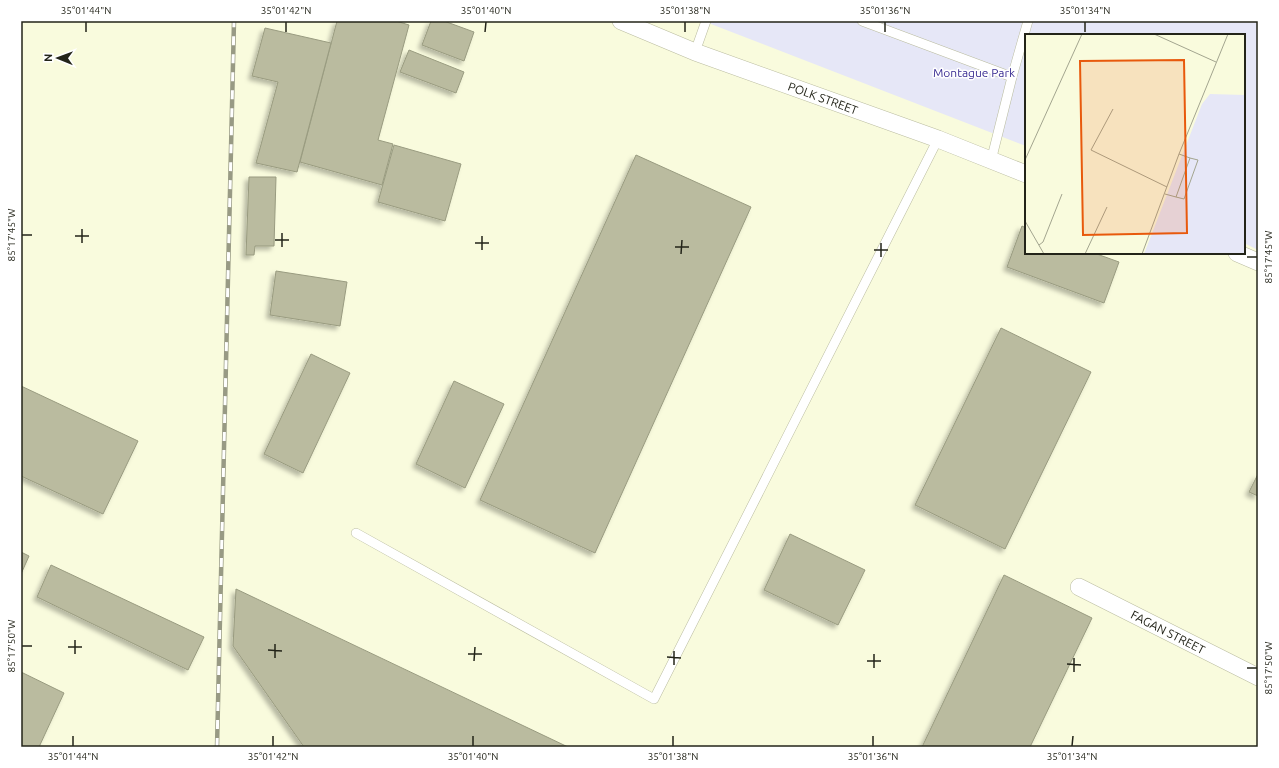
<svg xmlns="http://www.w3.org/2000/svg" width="1279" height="768" font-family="Ubuntu,sans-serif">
<defs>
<filter id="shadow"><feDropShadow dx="-3.5" dy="3.5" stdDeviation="2" flood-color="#0004"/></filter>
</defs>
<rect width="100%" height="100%" fill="#f9fbdd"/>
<!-- green -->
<path fill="#e6e7f7" d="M703 21H1258V250L1244 243V35H1026V146Z"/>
<!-- building -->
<g fill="#babb9f" stroke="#999b80" filter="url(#shadow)">
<path d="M337 21H396L409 25 378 140 393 144 382 185 300 162Z"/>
<path d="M431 21H444L474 32 464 61 422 45Z"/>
<path d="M265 28 331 43 297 172 256 163 278 82 252 76Z"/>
<path d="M409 50 464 72 456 93 400 72Z"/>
<path d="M394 145 461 164 445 221 378 202Z"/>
<path d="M636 155 751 207 595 553 480 500Z"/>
<path d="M249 177H276L274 246H255L254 255H246Z"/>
<path d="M1022 226 1026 228V253H1094L1119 262 1104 303 1007 267Z"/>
<path d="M276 271 347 282 340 326 270 315Z"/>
<path d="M1001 328 1091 372 1005 549 915 505Z"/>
<path d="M311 354 350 373 303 473 264 454Z"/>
<path d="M454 381 504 404 465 488 416 464Z"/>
<path d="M21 386 138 441 103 514 21 476Z"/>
<path d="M1258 474V496L1249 492Z"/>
<path d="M790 534 865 570 838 625 764 590Z"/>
<path d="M21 552 29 556 21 574Z"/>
<path d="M51 565 204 637 188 670 37 597Z"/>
<path d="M1004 575 1092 618 1030 747H922Z"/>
<path d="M236 589 568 747H304L233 646Z"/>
<path d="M21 672 64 693 39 747H21Z"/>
</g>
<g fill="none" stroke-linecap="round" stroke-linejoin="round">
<!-- lane casing -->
<g stroke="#babca0" stroke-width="10">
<g id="lane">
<path d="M862 21 1012 77 991 161"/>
<path d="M695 52 706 21"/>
<path d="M1012 77 1028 21"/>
<path d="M356 533 654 699 938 139"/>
</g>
</g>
<!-- street casing -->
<g stroke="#babca0" stroke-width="18">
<g id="street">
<path d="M621 21 695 52 938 139 1026 174"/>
<path d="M1237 253 1258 262"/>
<path d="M1079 587 1258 677"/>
</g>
</g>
<!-- lane -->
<use href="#lane" stroke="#fff" stroke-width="9"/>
<!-- street -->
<use href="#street" stroke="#fff" stroke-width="17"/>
<!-- rail casing -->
<g stroke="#989a84" stroke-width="4.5">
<path id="rail" d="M217 747 234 21"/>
</g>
<!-- rail -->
<use href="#rail" stroke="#fff" stroke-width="3" stroke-dasharray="9" stroke-linecap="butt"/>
</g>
<!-- ticks -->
<path fill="none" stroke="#232419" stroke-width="1.5" d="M86 32V22M286 32V22M485 32 486 22M685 32V22M885 32V22M1085 32V22M22 235H32M75 236H89M275 240H289M82 243V229M475 243H489M282 247V233M675 247H689M482 250V236M874 250H888M681 254 682 240M881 257V243M1247 257H1257M22 646H32M68 647H82M268 650 282 651M75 654V640M468 654H482M667 657 681 658M275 658V644M474 661 475 647M867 661H881M1067 664 1081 665M674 665V651M874 668V654M1247 668H1257M1074 672V658M73 746V736M273 746V736M473 746V736M673 746V736M873 746V736M1072 746 1073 736"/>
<g text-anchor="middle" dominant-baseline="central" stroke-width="3" stroke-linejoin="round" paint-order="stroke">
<!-- park labels -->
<g font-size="12" fill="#3b2e93" stroke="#fff">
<text x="974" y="72">Montague Park</text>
</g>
<!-- street labels -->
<g font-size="12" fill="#232419" stroke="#fff">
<text transform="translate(823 98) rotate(20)">POLK STREET</text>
<text transform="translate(1168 632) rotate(27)">FAGAN STREET</text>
</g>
</g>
<!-- overview -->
<g transform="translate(1025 34)">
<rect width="220" height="220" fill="#f9fbdd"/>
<path d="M185 60 220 61V220H119L177 70Z" fill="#e6e7f7"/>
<path fill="none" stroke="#a3a58f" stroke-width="1" d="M129 0 191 28M88 75 66 116 142 153M0 126 57 0M140 160 151 163 165 124 154 120M151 163 159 165 173 126 165 124M0 187 19 220M14 211 18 208 37 160M60 220 82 173M117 220 154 120 203 0"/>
<path fill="#e8590c" fill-opacity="0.15" stroke="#e8590c" stroke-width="2" d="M159 26 162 199 58 201 55 27Z"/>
<rect width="220" height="220" fill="none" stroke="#232419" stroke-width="2"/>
</g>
<!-- border -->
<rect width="1279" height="768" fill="none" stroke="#ffffff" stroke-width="44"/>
<!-- north arrow -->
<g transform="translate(58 58) rotate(271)" stroke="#ffffff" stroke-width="3" paint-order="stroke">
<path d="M0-3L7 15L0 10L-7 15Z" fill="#232419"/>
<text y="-6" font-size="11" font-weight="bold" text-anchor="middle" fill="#232419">N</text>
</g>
<rect x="22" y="22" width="1235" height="724" fill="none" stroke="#232419" stroke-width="1.5"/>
<g font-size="10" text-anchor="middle" fill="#232419">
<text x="86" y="14">35°01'44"N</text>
<text x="286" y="14">35°01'42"N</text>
<text x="486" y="14">35°01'40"N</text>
<text x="685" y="14">35°01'38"N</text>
<text x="885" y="14">35°01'36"N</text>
<text x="1085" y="14">35°01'34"N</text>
<text transform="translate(11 235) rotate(-90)" y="4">85°17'45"W</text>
<text transform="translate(1268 257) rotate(-90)" y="4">85°17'45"W</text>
<text transform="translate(11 646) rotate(-90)" y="4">85°17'50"W</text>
<text transform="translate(1268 668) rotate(-90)" y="4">85°17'50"W</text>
<text x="73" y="760">35°01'44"N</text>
<text x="273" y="760">35°01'42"N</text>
<text x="473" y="760">35°01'40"N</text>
<text x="673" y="760">35°01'38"N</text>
<text x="873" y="760">35°01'36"N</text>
<text x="1072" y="760">35°01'34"N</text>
</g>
</svg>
